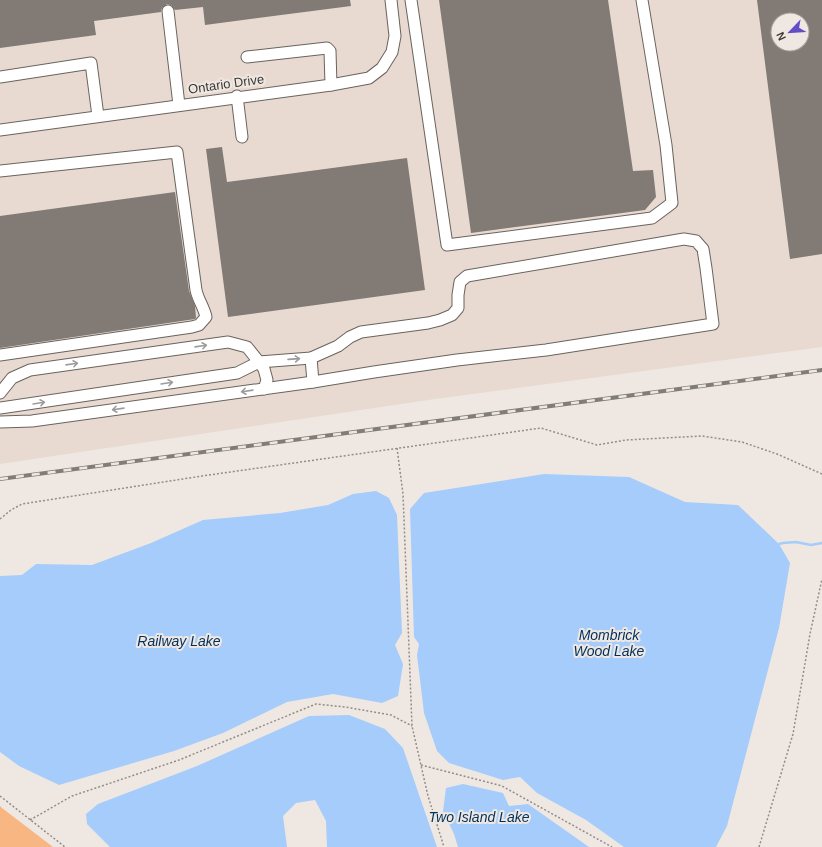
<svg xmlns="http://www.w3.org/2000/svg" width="822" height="847" font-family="Arial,sans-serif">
<rect width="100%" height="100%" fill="#efe8e2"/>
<!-- built -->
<path fill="#e8dad0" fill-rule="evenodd" d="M0 0H822V347L435 399 0 464ZM778 20H802V44H778Z"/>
<!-- green -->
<path fill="#f7b682" d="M0 806 2 808 53 847H0Z"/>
<!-- water -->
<g fill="#a5ccfa">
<path d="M544 474 629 477 685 502 738 505 779 544 790 563 779 628 727 826 716 847H624L586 820 537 793 520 777 503 780 449 763 437 751 424 713 417 655 419 644 414 637 410 509 424 493Z"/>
<path d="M376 491 389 498 397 515 402 633 395 645 403 664 398 696 382 703 333 694 287 702 223 733 174 751 59 785 19 766 0 752V576L22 575 36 564 92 565 151 543 203 520 280 513 328 505 353 494Z"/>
<path d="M349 715 385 729 403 748 437 847H327L326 821 315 800 296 803 283 816 287 847H110L87 824 86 814 98 804 197 766 309 716Z"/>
<path d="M463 784 503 793 509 806 528 804 589 847H458L454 834 443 811 446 788Z"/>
</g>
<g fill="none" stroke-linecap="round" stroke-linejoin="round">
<!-- stream -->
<path stroke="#a5ccfa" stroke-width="2.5" d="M779 544 783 543 796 542 811 545 822 543"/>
</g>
<!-- building -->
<g fill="#817a75" fill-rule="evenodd">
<path d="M0 0H350L351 6 205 25 203 7 175 10 171 5 167 4 162 8 161 12 94 21 96 35 0 48Z"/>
<path d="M439 0H608L633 171 653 170 656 197 645 210 471 233Z"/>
<path d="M757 0H822V254L790 259ZM778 20H802V44H778Z"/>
<path d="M222 147 227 182 407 158 425 290 228 317 206 149Z"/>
<path d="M175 192 189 291 195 306 196 318 195 319 0 348V216Z"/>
</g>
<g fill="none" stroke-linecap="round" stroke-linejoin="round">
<!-- minor casing -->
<g stroke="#69635e" stroke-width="13">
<g id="minor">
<path d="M411 0 447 245 652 218 672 203 666 145 642 0"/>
<path d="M168 11 179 105"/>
<path d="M247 57 327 48 330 51 331 85"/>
<path d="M0 77 91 63 98 116"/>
<path d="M237 96 242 137"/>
<path d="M0 130 331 85 369 78 382 68 392 52 395 36 391 0"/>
<path d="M0 171 177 152 196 290C198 300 204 307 206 317L199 325 192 327 0 355"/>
<path d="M311 358 313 382"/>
<path d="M0 393 12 378 30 370 228 342 247 347 259 362 264 369 267 380 264 389"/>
<path d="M0 408 237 373 259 362 311 358 338 346 350 337 361 332 428 323 440 320 452 315 458 308V295L460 282 467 276 684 239 696 241 703 249 706 268 713 324 546 350 457 360 374 372 313 382 32 421 0 422"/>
</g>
</g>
<!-- path -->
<g stroke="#928d89" stroke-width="1.5" stroke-dasharray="2 2" stroke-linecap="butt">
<path d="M397 448 403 494 412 726 428 796 444 847"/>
<path d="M0 519 11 510 22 504 202 476 541 428 597 445 626 440 702 436 742 442 777 454 822 474"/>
<path d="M421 765 502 786 612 847"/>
<path d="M0 796 65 847"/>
<path d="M30 820 72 796 179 760 316 704 345 707 391 715 412 726"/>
<path d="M759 847 793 734 810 634 822 579"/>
</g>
<!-- minor -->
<use href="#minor" stroke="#fff" stroke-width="11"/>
<!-- rail casing -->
<g stroke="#807c78" stroke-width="4">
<path id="rail" d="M0 479 822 370"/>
</g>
<!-- rail -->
<use href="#rail" stroke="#efe8e2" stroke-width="2.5" stroke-dasharray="8" stroke-linecap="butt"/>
</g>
<!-- one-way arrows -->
<defs><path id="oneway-shaft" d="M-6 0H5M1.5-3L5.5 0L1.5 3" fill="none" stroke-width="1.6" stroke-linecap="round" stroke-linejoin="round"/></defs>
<g stroke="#9e9c9b">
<use href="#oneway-shaft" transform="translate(201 346) rotate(-8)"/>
<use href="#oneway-shaft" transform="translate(294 359) rotate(-4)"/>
<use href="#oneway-shaft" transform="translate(72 364) rotate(-8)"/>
<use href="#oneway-shaft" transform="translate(167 383) rotate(-9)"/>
<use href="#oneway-shaft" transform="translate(247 391) rotate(172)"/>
<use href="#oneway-shaft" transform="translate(39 403) rotate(-9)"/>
<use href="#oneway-shaft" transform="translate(118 409) rotate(172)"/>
</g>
<g text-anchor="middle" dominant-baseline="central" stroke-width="4" stroke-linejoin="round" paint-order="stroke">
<!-- street labels -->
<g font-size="13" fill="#3c3937" stroke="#efe8e2">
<text transform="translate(226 84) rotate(-8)">Ontario Drive</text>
</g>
<!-- water labels -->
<g font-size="14" font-style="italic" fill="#00305e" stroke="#efe8e2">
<text x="609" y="635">Mombrick<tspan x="609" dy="16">Wood Lake</tspan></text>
<text x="179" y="641">Railway Lake</text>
<text x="479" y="817">Two Island Lake</text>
</g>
</g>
<!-- north arrow -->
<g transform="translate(790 32) rotate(245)"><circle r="19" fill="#efe8e2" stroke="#a7a29e"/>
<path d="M0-3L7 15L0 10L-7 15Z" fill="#614ec7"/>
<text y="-6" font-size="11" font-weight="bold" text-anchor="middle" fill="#3c3937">N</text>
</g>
</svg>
